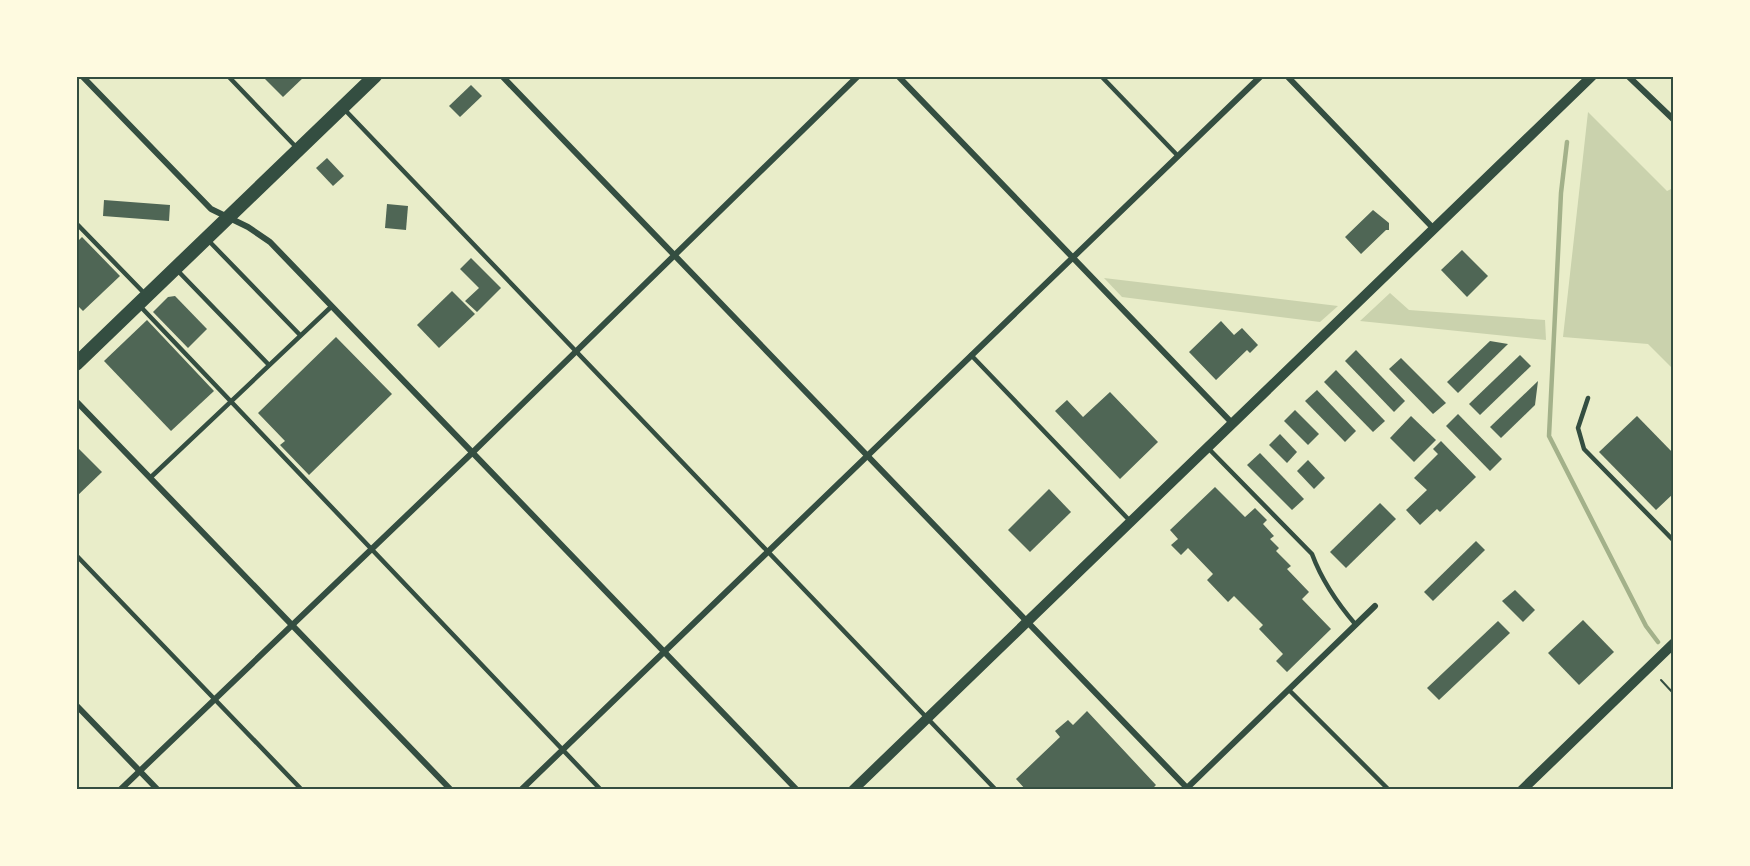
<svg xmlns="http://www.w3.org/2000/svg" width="1750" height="866" font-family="Georgia,serif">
<rect width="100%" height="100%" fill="#e9edc9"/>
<!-- green -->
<g fill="#cad2ad">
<path d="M1588 112 1667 191 1673 188V369L1648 344 1563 337Z"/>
<path d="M1104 278 1338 306 1320 322 1122 297Z"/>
<path d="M1390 293 1409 310 1545 320 1546 340 1360 321Z"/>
</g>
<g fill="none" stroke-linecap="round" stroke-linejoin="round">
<!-- stream -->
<path stroke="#a3b18a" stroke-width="4.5" d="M1567 142 1561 193 1549 436 1646 626 1658 642"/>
</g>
<!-- building -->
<g fill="#4f6655">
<path d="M267 76H305L283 97 265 79Z"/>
<path d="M471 85 482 96 460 117 449 106Z"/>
<path d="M327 158 344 176 333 186 316 168Z"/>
<path d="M104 200 170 205 169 221 103 216Z"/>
<path d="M387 204 408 206 406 230 385 228Z"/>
<path d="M1373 210 1389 223V230H1386L1361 254 1345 237Z"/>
<path d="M82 237 120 276 83 311 76 304V243Z"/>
<path d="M1462 250 1488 276 1467 297 1441 270Z"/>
<path d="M471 258 501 288 477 312 465 301 479 288 460 269Z"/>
<path d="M452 291 475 314 439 348 417 325Z"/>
<path d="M175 296 207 329 188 348 153 312 168 297Z"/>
<path d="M147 320 214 391 171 431 104 361Z"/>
<path d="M1221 321 1234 335 1242 328 1258 345 1250 353 1247 350 1216 380 1189 352Z"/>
<path d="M336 337 392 394 309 475 280 445 285 441 258 413Z"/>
<path d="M1490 341 1508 344 1458 393 1447 382Z"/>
<path d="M1356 350 1405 401 1394 412 1345 361Z"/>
<path d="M1520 355 1531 366 1480 415 1469 404Z"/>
<path d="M1401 358 1446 403 1433 414 1389 369Z"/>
<path d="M1336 370 1385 421 1373 432 1324 382Z"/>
<path d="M1538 381 1535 405 1501 438 1490 427Z"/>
<path d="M1317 390 1356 431 1345 442 1305 401Z"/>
<path d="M1110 392 1158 442 1120 479 1055 411 1067 400 1083 417Z"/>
<path d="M1295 410 1319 434 1308 445 1284 421Z"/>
<path d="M1458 414 1502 459 1490 471 1446 426Z"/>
<path d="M1411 416 1436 440 1414 462 1390 438Z"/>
<path d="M1637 416 1674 454V493L1656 510 1599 452Z"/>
<path d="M1280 434 1297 452 1287 463 1269 445Z"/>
<path d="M1441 441 1476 477 1440 512 1437 509 1420 525 1406 510 1427 490 1414 478 1438 454 1433 449Z"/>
<path d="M76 446 102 472 76 497Z"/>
<path d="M1260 453 1304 499 1292 510 1247 465Z"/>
<path d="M1308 460 1325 478 1314 489 1297 471Z"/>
<path d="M1215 487 1245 517 1255 508 1267 520 1263 524 1274 536 1270 539 1279 548 1276 551 1291 566 1287 569 1309 592 1302 599 1331 629 1287 672 1276 661 1283 654 1259 629 1263 625 1234 596 1228 602 1207 580 1213 574 1188 548 1181 555 1171 545 1178 539 1170 530Z"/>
<path d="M1049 489 1071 512 1030 552 1008 530Z"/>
<path d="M1380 503 1396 519 1346 568 1330 552Z"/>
<path d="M1476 541 1485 550 1433 601 1424 592Z"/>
<path d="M1515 590 1535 610 1523 622 1502 601Z"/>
<path d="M1583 620 1614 652 1579 685 1548 653Z"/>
<path d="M1498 621 1510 633 1439 700 1427 688Z"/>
<path d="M1087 711 1156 785 1151 790H1026L1016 779 1060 737 1055 731 1068 720 1073 725Z"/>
</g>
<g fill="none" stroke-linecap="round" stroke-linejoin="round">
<!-- path -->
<path stroke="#344e41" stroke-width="2" d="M1661 680 1674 694"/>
<!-- service -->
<g stroke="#344e41" stroke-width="4.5">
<path d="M228 76 297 148"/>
<path d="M1101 76 1178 156"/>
<path d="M345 110 996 790"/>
<path d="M76 223 145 294"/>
<path d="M207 239 300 335"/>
<path d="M178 271 269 365"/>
<path d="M139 305 601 790"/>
<path d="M971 355 1131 522"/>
<path d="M1588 398 1578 428 1584 449 1674 541"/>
<path d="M1208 448 1312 554C1322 581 1337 603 1356 625"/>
<path d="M150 478 332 306"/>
<path d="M76 555 302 790"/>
<path d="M1289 690 1389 790"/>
</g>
<!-- minor -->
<g stroke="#344e41" stroke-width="6">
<path d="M82 76 211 209 248 227 270 242 797 790"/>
<path d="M502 76 1189 790"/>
<path d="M898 76 1233 424"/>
<path d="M1287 76 1434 229"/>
<path d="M1628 76 1674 120"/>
<path d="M76 401 451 790"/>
<path d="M76 705 158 790"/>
<path d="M1186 789 1375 606"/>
<path d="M120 790 473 452 858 76"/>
<path d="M521 790 1261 76"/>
</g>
<!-- tertiary -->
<g stroke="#344e41" stroke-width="10">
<path d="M853 790 1592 76"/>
<path d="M1522 790 1674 643"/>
</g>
<!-- primary -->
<path stroke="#344e41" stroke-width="14" d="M76 364 375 76"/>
</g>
<!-- border -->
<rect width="1750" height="866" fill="none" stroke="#fefae0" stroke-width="156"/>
<rect x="78" y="78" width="1594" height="710" fill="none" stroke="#344e41" stroke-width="2"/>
</svg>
